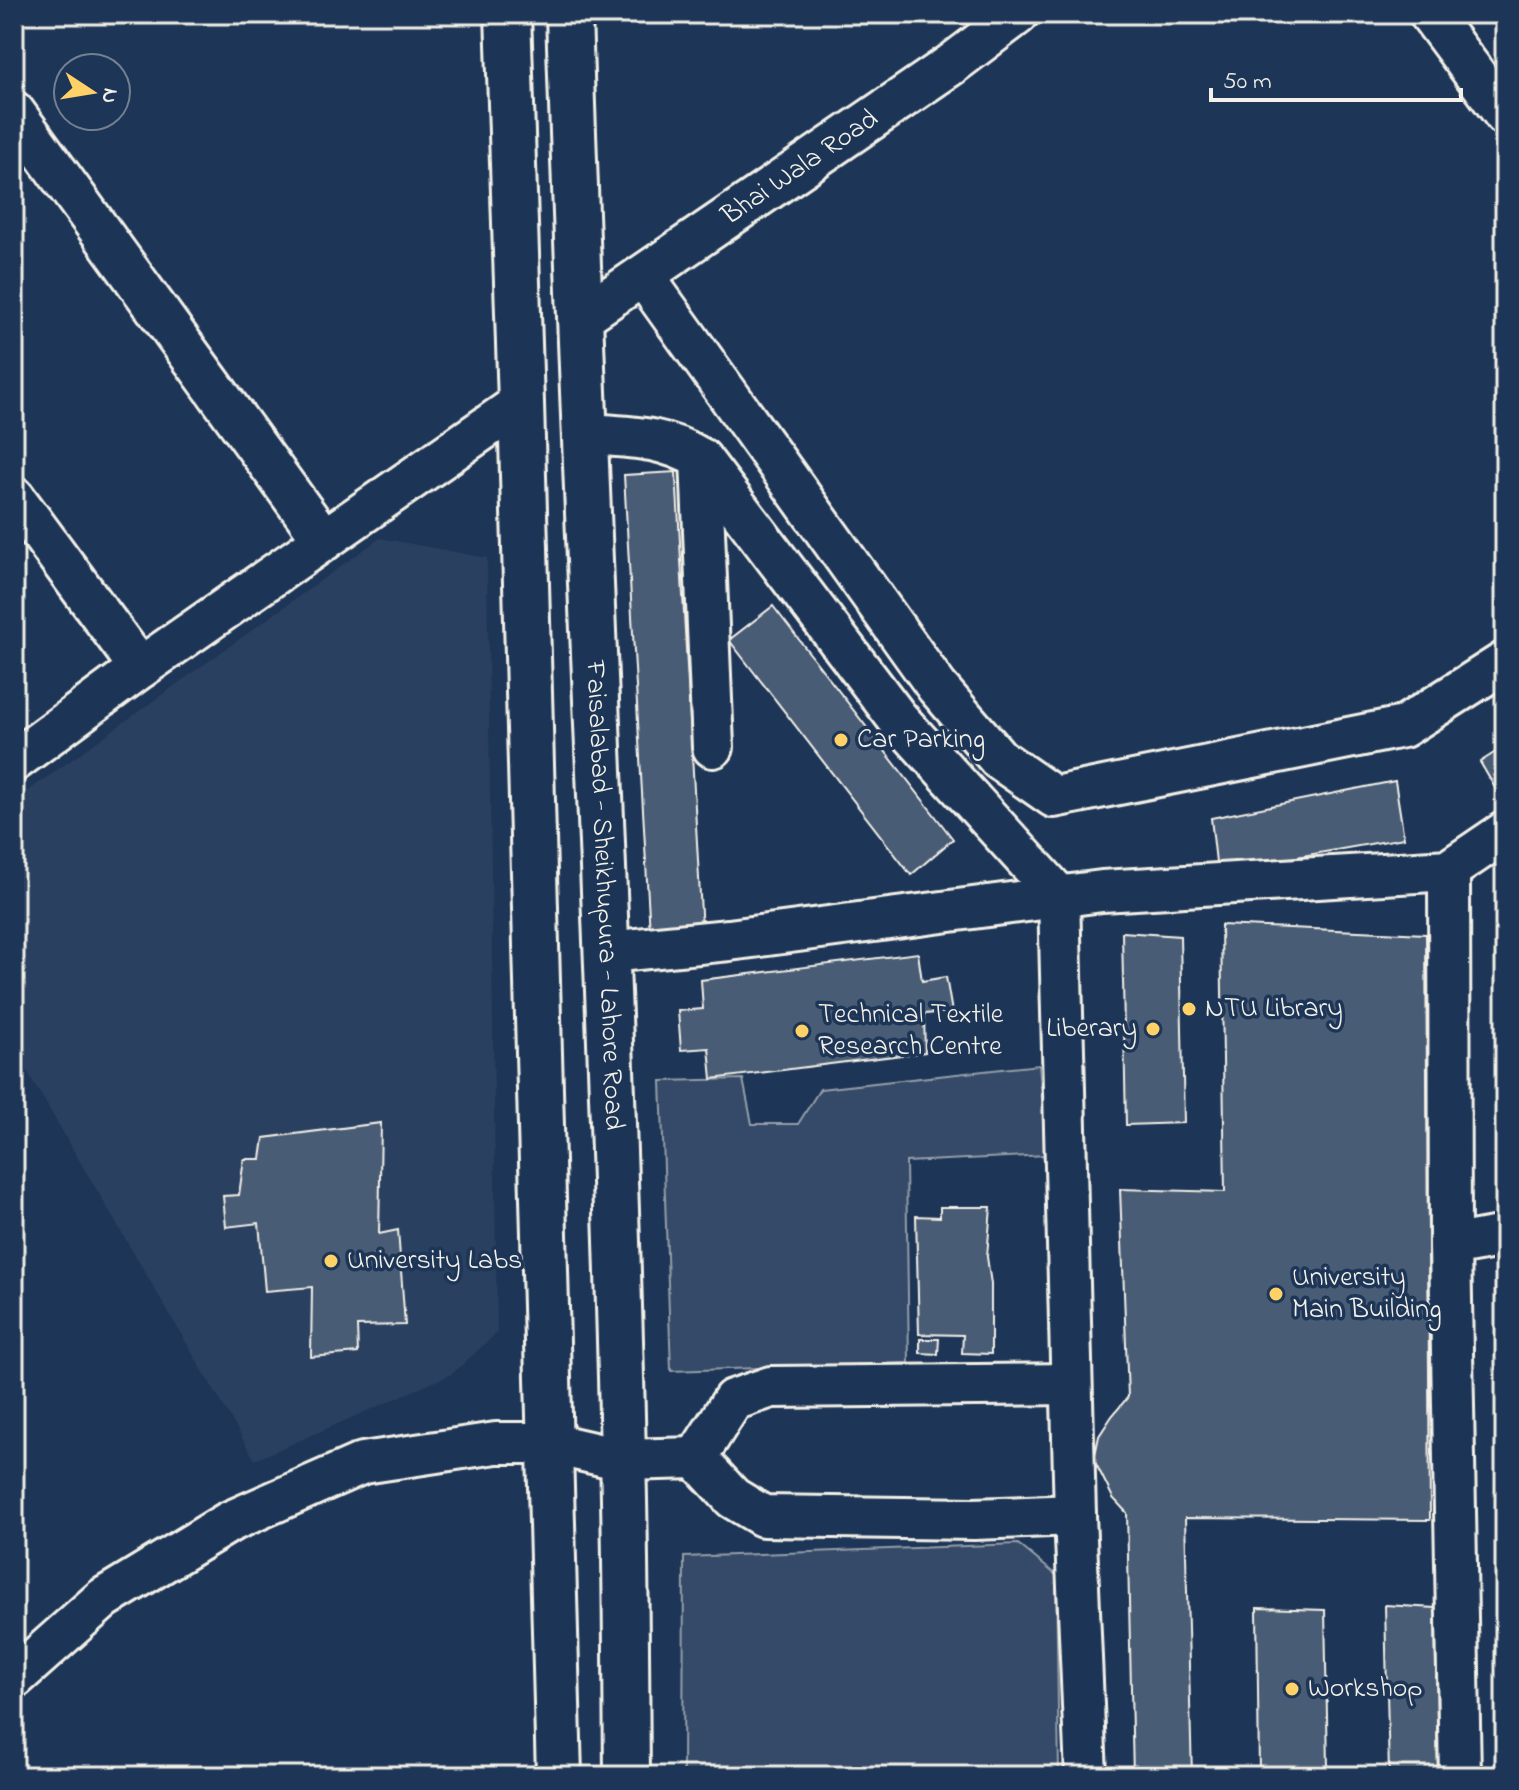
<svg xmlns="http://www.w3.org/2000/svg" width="1519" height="1790" font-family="'Indie Flower',sans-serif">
<rect width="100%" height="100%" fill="#1d3557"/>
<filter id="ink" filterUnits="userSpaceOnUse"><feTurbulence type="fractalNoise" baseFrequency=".0125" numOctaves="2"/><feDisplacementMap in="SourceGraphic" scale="16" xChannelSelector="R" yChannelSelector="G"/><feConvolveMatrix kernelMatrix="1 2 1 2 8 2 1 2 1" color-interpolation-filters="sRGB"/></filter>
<g filter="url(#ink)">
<!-- built -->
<path fill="#2a4060" d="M380 538 487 558 497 1333 452 1374 255 1460 14 1049V801Z"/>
<!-- green -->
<g fill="#354a67" stroke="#949ea8" stroke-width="2">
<path d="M1039 1065 1047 1155 906 1162 909 1363 671 1371 661 1081 743 1079 752 1124H798L820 1089Z"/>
<path d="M1018 1544 1056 1575 1059 1776H683L684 1557Z"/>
</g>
<!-- building -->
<g fill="#485b74" stroke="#f4f1e8" stroke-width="2">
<path d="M676 472 702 931 650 934 624 475Z"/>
<path d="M773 606 953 839 911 875 729 640Z"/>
<path d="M1505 746V805L1480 762Z"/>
<path d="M1395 781 1404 838 1217 871 1211 818Z"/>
<path d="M1221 925 1426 934 1430 1520 1185 1518 1192 1776H1133L1127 1513 1113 1498 1094 1460 1099 1436 1112 1416 1128 1397 1120 1189 1225 1192Z"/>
<path d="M1122 932 1180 936 1184 1123 1126 1125Z"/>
<path d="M918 953 922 981 946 977 952 1012 924 1014 925 1052 712 1079 709 1048 681 1050 678 1011 703 1009 701 980Z"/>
<path d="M381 1123 379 1234 398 1230 405 1325 357 1326 358 1353 311 1357 312 1287 265 1291 259 1223 226 1227 223 1196 239 1195 244 1159H261L264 1138Z"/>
<path d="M940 1207H991L987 1257 991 1284V1354L962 1353 963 1335 919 1334 916 1216 940 1217Z"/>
<path d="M920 1339H939L938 1354 920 1353Z"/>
<path d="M1385 1605 1435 1608 1438 1776H1389Z"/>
<path d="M1257 1608 1325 1610 1328 1768 1259 1772Z"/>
</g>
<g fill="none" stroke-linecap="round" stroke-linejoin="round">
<!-- minor casing -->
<g stroke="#f4f1e8" stroke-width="46">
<g id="minor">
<path d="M1430 14 1505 115"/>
<path d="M14 112 324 540"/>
<path d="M644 277 937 687 999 759 1054 797 1403 727 1505 662"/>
<path id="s1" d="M579 319 952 64 1018 14"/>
<path d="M586 434C630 437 662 436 701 459L898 719 1059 896 1075 1515 1086 1776"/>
<path d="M701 459 713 747"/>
<path d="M14 497 140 668"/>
<path d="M14 761 140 668 521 403"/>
<path d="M1449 870 1450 1246 1460 1776"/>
<path d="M607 952 729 940 1102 891 1449 870 1505 832"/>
<path d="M1450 1246 1505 1236"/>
<path d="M696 1458 733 1400 771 1387 1071 1384"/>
<path d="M14 1678 104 1598 229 1522 363 1463 496 1443H549L623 1460 696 1458 733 1498 763 1516 974 1519 1075 1515"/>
</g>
</g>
<!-- trunk casing -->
<g stroke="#f4f1e8" stroke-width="50">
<g id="trunk">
<path d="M508 14 521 403 559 1776"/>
<path id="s2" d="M569 14C584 495 612 976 623 1457 626 1563 626 1670 627 1776"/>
</g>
</g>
<!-- minor -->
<use href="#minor" stroke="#1d3557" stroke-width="40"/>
<!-- trunk -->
<use href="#trunk" stroke="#1d3557" stroke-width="44"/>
</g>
</g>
<!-- markers -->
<g fill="#ffd166" stroke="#1d3557" stroke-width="3">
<circle cx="841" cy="740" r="8"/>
<circle cx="1189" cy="1009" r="8"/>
<circle cx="1153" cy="1029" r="8"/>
<circle cx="802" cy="1031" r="8"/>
<circle cx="331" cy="1261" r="8"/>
<circle cx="1276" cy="1294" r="8"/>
<circle cx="1292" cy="1689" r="8"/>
</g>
<g text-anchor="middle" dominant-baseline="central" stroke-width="7" stroke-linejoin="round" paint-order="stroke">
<!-- street labels -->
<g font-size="28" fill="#f4f1e8" stroke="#1d3557">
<text stroke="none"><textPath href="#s1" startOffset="268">Bhai Wala Road</textPath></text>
<text stroke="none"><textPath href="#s2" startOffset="882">Faisalabad - Sheikhupura - Lahore Road</textPath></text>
</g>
<!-- poi labels -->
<g font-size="28" fill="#f4f1e8" stroke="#1d3557" text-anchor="start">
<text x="857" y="740">Car Parking</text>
<text x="1205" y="1009">NTU Library</text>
<text x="818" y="1015">Technical Textile<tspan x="818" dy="32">Research Centre</tspan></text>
<text x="1137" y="1029" text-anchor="end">Liberary</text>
<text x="347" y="1261">University Labs</text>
<text x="1292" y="1278">University<tspan x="1292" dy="32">Main Building</tspan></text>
<text x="1308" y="1689">Workshop</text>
</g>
</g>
<!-- margin -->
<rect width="1519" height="1790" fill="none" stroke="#1d3557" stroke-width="48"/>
<rect x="24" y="24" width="1471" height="1742" fill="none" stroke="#f4f1e8" stroke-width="3" filter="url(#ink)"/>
<!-- north arrow -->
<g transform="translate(92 92) rotate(102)"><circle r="38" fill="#1d3557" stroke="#738091" stroke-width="2"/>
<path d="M0-6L14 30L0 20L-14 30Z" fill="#ffd166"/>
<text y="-12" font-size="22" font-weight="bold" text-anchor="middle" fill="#f4f1e8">N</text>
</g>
<!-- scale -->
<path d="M1211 88v12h250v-12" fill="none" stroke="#f4f1e8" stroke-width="4"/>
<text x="1223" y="88" font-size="24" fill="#f4f1e8" stroke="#1d3557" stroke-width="6" paint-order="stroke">50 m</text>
</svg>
